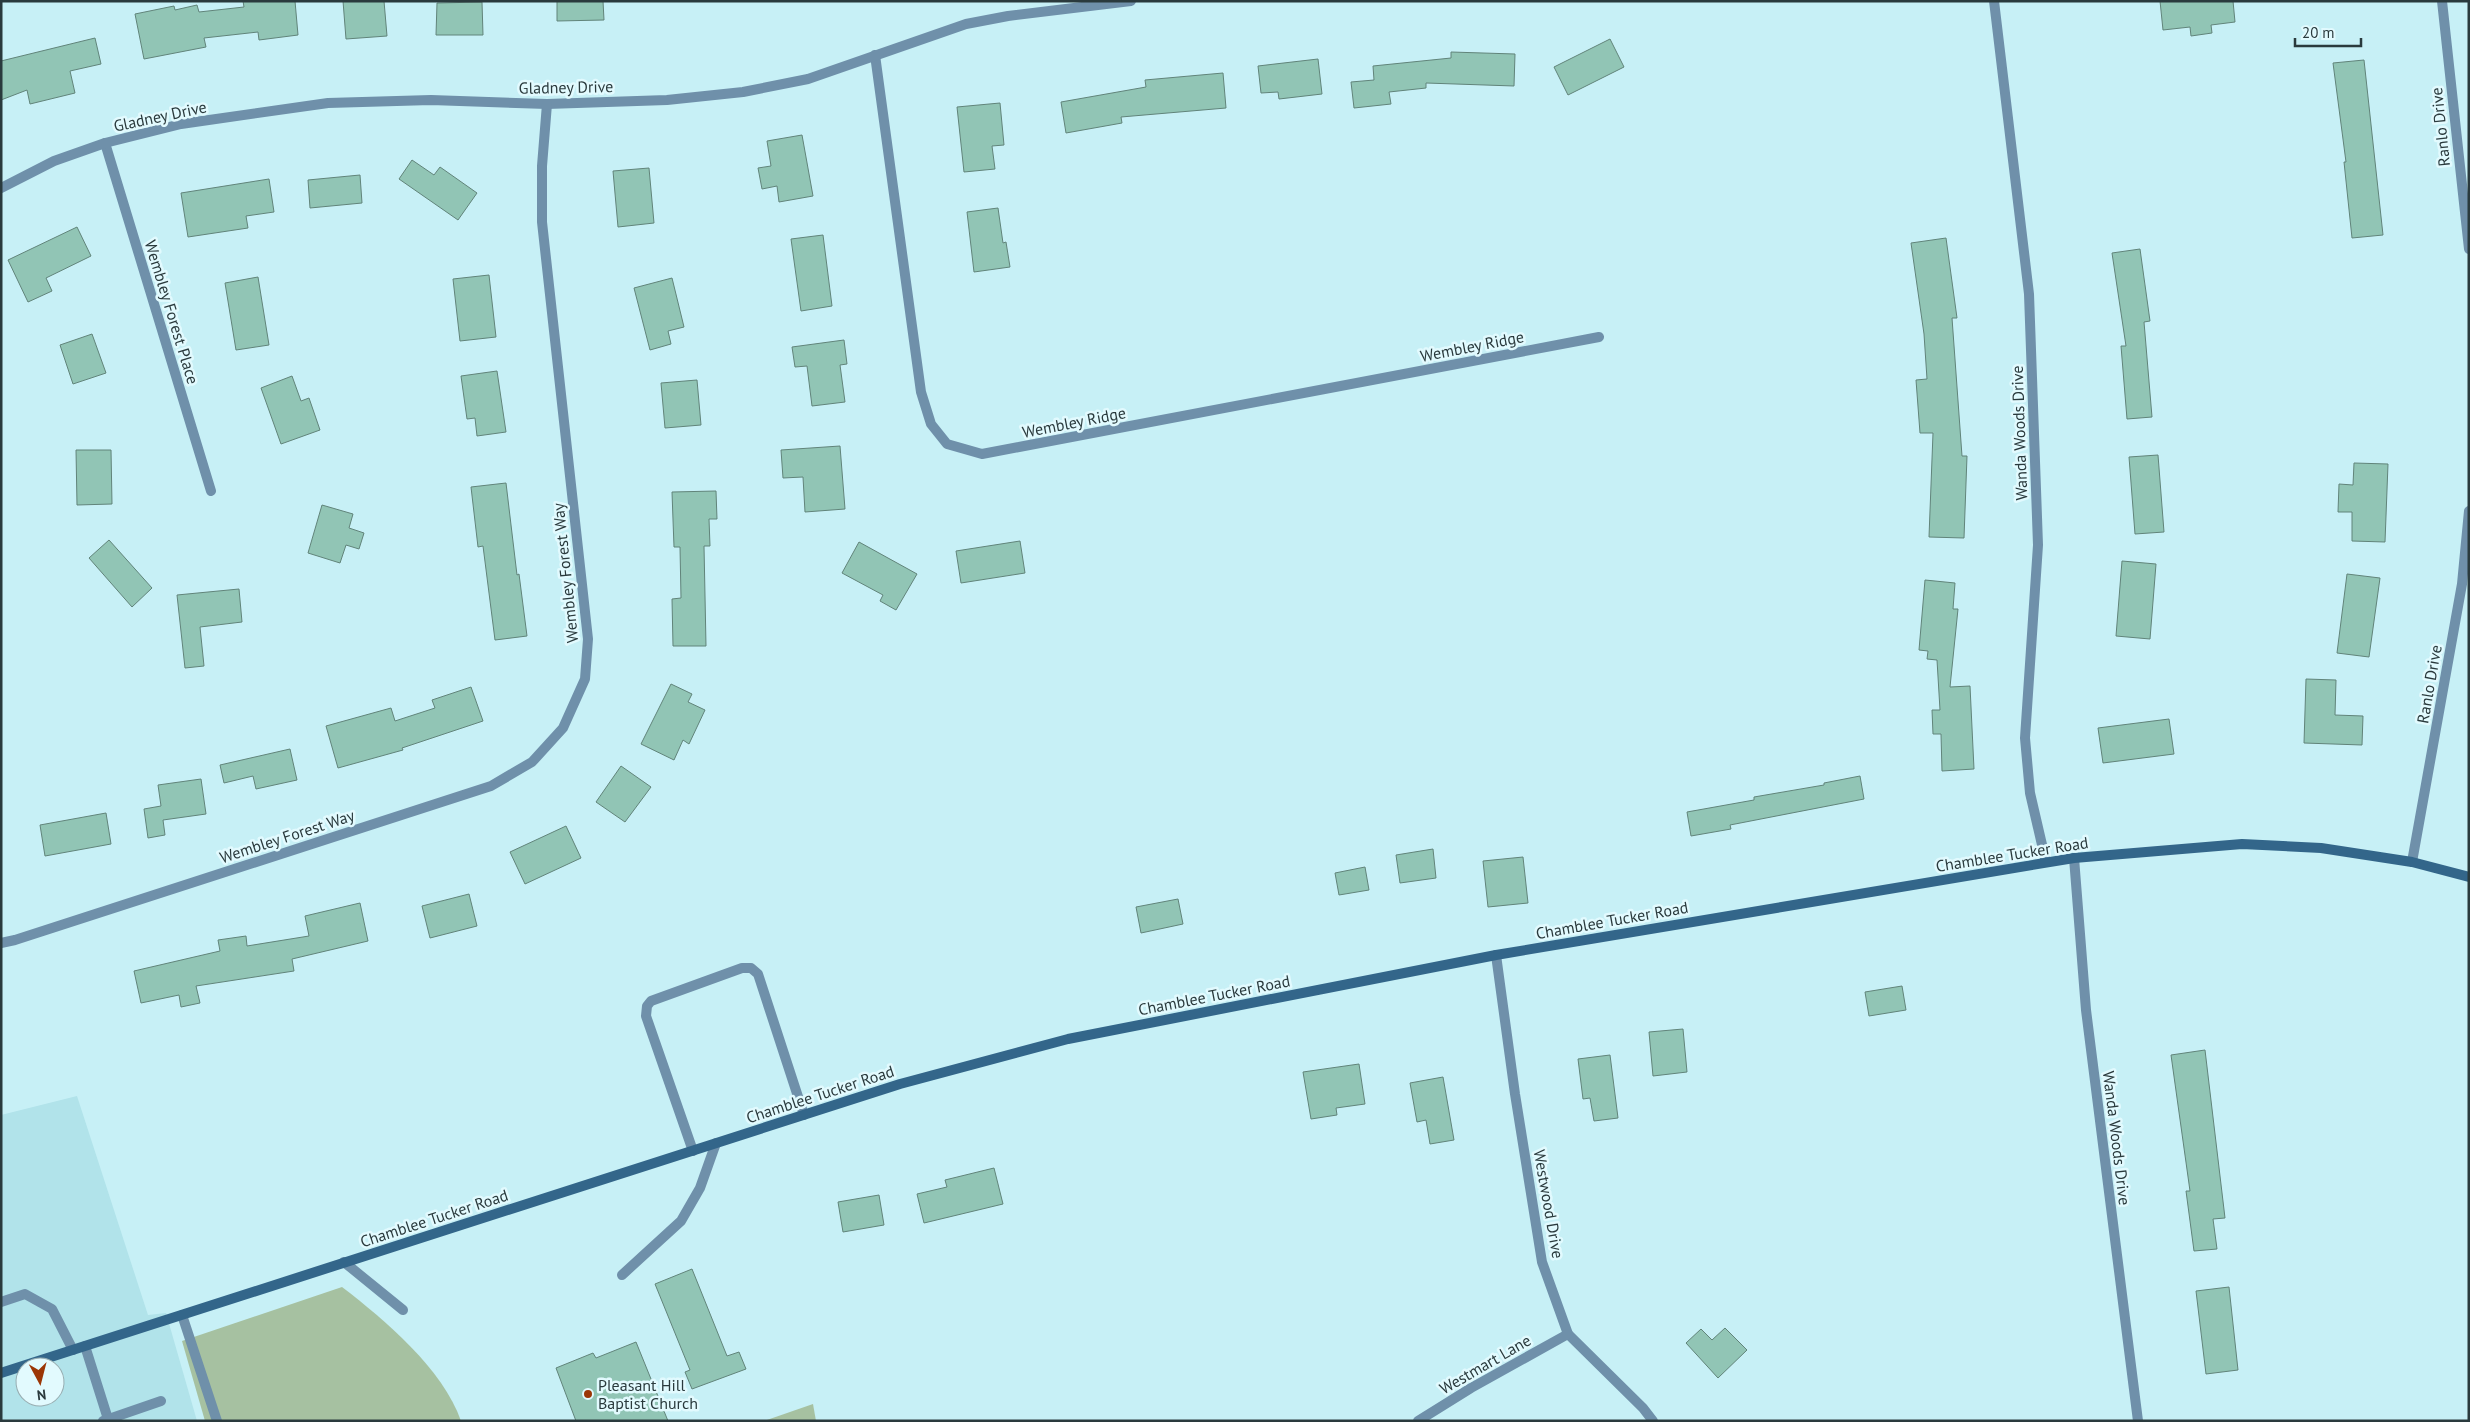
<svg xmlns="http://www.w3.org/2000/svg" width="2470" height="1422" font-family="'PT Sans',sans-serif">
<rect width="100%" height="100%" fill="#c7f0f6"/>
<!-- built -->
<path fill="#b1e3ea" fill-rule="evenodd" d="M77 1096 148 1315 166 1313 197 1421H1V1115ZM25 1367H55V1397H25Z"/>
<!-- green -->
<g fill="#a6c1a1">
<path d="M342 1287C385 1320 443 1369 461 1421H205L182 1341Z"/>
<path d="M813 1404 816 1421H764Z"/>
</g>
<!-- building -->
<g fill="#91c5b5" stroke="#61847a">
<path d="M243 1H295L298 35 259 40 258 32 204 38 206 47 144 59 135 14 174 6 175 10 197 5 199 12 244 7Z"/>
<path d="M343 1H384L387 36 346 39Z"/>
<path d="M557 1H603L604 20 557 21Z"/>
<path d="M2160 1H2233L2235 22 2211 25 2212 33 2191 36 2190 27 2163 30Z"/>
<path d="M482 2 483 35H436L437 3Z"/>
<path d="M95 38 101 64 70 71 75 93 30 104 27 90 1 100V61Z"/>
<path d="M1610 39 1624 67 1568 95 1554 67Z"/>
<path d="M1451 52 1515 54 1514 86 1426 83V88L1389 92 1391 104 1354 108 1351 82 1374 80 1373 66 1451 58Z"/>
<path d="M1318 59 1322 94 1279 99 1278 92 1261 93 1258 66Z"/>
<path d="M2364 60 2383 235 2352 238 2344 162H2346L2333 63Z"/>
<path d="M1223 73 1226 108 1121 117 1122 123 1066 133 1061 102 1146 87 1145 80Z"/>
<path d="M1000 103 1004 145 992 146 995 169 964 172 957 107Z"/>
<path d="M802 135 813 196 779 202 777 186 762 189 758 168 771 166 767 141Z"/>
<path d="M412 160 434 175 440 167 477 193 458 220 399 179Z"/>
<path d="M649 168 654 223 618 227 613 171Z"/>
<path d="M360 175 362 203 310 208 308 180Z"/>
<path d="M269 179 274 212 246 216 248 228 188 237 181 193Z"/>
<path d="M998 208 1003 243 1006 242 1010 267 974 272 967 212Z"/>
<path d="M77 227 91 256 46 278 52 291 28 302 8 260Z"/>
<path d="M823 235 832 306 801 311 791 239Z"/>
<path d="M1946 238 1957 318H1952L1962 456H1967L1964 538 1929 537 1933 433H1920L1916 380 1927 379 1924 334 1911 243Z"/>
<path d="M2140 249 2150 321 2144 322 2152 417 2127 419 2121 346H2126L2112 253Z"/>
<path d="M489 275 496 337 460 341 453 279Z"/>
<path d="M258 277 269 345 236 350 225 283Z"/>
<path d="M672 278 684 327 668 331 671 344 650 350 634 288Z"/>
<path d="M92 334 106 373 73 384 60 345Z"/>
<path d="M844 340 847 364 840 365 845 402 812 406 807 366 795 367 792 347Z"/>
<path d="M497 371 506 432 477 436 475 418 467 419 461 376Z"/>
<path d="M292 376 301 401 309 398 320 430 281 444 261 388Z"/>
<path d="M697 380 701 425 665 428 661 383Z"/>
<path d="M840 446 845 509 805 512 803 477 783 478 781 450Z"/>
<path d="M76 450H111L112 504 77 505Z"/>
<path d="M2158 455 2164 532 2135 534 2129 457Z"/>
<path d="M2354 463 2388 464 2385 542 2352 541V512H2338L2339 484 2353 485Z"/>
<path d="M506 483 517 575 519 574 527 636 495 640 483 546 478 547 471 487Z"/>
<path d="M716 491 717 519H709L710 546H704L706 646H673L672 599 681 598 680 547H674L672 492Z"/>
<path d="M322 505 353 514 349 528 364 533 359 549 346 545 340 563 308 553Z"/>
<path d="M109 540 152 588 132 607 89 558Z"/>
<path d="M1020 541 1025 573 961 583 956 551Z"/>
<path d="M859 542 917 574 896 610 880 601 883 595 842 573Z"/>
<path d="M2122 561 2156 564 2150 639 2116 636Z"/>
<path d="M2347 574 2380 578 2369 657 2337 653Z"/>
<path d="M1925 580 1955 583 1953 609H1958L1950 687 1970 686 1974 769 1942 771 1941 734H1933L1932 710H1940L1937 660 1927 659 1928 651 1919 650Z"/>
<path d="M239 589 242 622 200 627 204 666 185 668 177 595Z"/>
<path d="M2306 679 2336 680 2335 715 2363 716 2362 745 2304 743Z"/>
<path d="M671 684 692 694 688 702 705 710 689 744 683 740 674 760 641 744Z"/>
<path d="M471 687 483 721 402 748 403 750 338 768 326 726 391 708 395 721 435 708 432 700Z"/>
<path d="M2169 719 2174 754 2103 763 2098 728Z"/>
<path d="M290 749 297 780 256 789 253 776 224 783 220 765Z"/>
<path d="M621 766 651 787 625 822 596 802Z"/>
<path d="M1860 776 1864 799 1730 825 1731 829 1691 836 1687 812 1754 800V797L1824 785V783Z"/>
<path d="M201 779 206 814 163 820 165 835 148 838 144 809 161 806 158 785Z"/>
<path d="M106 813 111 844 45 856 40 825Z"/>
<path d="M566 826 581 858 525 884 510 852Z"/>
<path d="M1433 849 1436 878 1400 883 1396 855Z"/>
<path d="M1523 857 1528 903 1488 907 1483 861Z"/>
<path d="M1365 867 1369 890 1339 895 1335 873Z"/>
<path d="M469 894 477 926 430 938 422 906Z"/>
<path d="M1178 899 1183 924 1141 933 1136 907Z"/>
<path d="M360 903 368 941 292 959 294 971 196 986 200 1003 181 1007 179 995 141 1003 134 971 220 951 218 940 246 936 247 946 309 936 305 916Z"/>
<path d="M1902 986 1906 1010 1869 1016 1865 992Z"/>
<path d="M1683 1029 1687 1072 1653 1076 1649 1032Z"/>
<path d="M2205 1050 2225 1218 2213 1219 2217 1249 2194 1251 2186 1191H2190L2171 1055Z"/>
<path d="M1610 1055 1618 1118 1594 1121 1590 1098 1583 1099 1578 1059Z"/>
<path d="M1359 1064 1365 1104 1336 1108 1337 1115 1311 1119 1303 1072Z"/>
<path d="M1443 1077 1454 1140 1430 1144 1426 1120 1417 1122 1410 1083Z"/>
<path d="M994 1168 1003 1204 924 1223 917 1194 947 1187 945 1180Z"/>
<path d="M879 1195 884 1225 843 1232 838 1202Z"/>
<path d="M692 1269 727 1356 739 1352 746 1369 692 1389 685 1372 690 1370 655 1284Z"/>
<path d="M2229 1287 2238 1370 2206 1374 2196 1291Z"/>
<path d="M1725 1328 1747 1350 1718 1378 1686 1343 1701 1329 1712 1340Z"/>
<path d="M636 1342 668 1421H576L556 1368 593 1353 596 1358Z"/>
</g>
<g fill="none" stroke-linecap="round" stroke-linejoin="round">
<!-- service -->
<g stroke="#6f90aa" stroke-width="10">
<path d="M693 1151 646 1016 647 1006 651 1001 742 968H751L758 974 804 1115"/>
<path d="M344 1262 403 1310"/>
<path d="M622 1275 681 1221 700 1188 716 1143"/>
<path d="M1 1302 25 1294 52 1309 73 1350"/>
<path d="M182 1315 217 1421"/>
<path d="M85 1346 108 1419"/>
<path d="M103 1421 161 1401"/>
</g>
<!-- minor -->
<g stroke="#6f90aa" stroke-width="10">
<path d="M1994 1 2029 294 2038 545 2025 738 2030 793 2046 862"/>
<path d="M2442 1 2469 249"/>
<path d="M875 55 921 392 931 424 947 444 982 454 1019 447 1599 337"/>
<path d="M105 143 211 491"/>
<path d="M1 188 54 161 105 143 181 124 328 103 431 100 547 104 667 100 743 92 808 79 966 24 1008 16 1131 1"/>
<path d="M2074 858 2086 1010 2138 1421"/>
<path d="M2412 862 2462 584 2469 511"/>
<path d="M1 943 15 940 491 786 532 762 563 728 585 679 588 639 542 222V166L547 104"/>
<path d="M1496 955 1515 1094 1542 1262 1568 1334 1643 1408 1653 1421"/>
<path d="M1418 1421 1471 1388 1568 1334"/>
</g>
<!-- secondary -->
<path stroke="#33668a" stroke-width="10" d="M1 1373 900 1084 1068 1039 1496 955 2074 858 2242 844 2321 848 2412 862 2469 877"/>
</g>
<!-- markers -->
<circle fill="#9b3606" stroke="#e2fafe" stroke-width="2" cx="588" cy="1394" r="5"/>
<g text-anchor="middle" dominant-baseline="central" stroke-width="5" stroke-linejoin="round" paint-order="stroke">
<!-- street labels -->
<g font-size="16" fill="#2a3a3d" stroke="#e2fafe">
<text transform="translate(566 87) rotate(-1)">Gladney Drive</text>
<text transform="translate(160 116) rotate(-12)">Gladney Drive</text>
<text transform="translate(2440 127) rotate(-96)">Ranlo Drive</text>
<text transform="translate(172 312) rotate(73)">Wembley Forest Place</text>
<text transform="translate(1472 346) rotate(-11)">Wembley Ridge</text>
<text transform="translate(1074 422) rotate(-11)">Wembley Ridge</text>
<text transform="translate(2019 433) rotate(-92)">Wanda Woods Drive</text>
<text transform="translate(565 573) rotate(-96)">Wembley Forest Way</text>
<text transform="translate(2429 684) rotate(-80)">Ranlo Drive</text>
<text transform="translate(287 836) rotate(-18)">Wembley Forest Way</text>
<text transform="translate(2012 854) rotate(-9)">Chamblee Tucker Road</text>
<text transform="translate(1612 920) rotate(-10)">Chamblee Tucker Road</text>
<text transform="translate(1214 995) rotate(-11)">Chamblee Tucker Road</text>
<text transform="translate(820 1094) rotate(-18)">Chamblee Tucker Road</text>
<text transform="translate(2117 1138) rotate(83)">Wanda Woods Drive</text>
<text transform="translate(1549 1204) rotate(80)">Westwood Drive</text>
<text transform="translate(434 1218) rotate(-18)">Chamblee Tucker Road</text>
<text transform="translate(1485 1364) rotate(-30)">Westmart Lane</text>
</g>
<!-- poi labels -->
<g font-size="16" fill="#2a3a3d" stroke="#e2fafe" text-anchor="start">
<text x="598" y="1385">Pleasant Hill<tspan x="598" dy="18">Baptist Church</tspan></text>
</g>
</g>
<!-- border -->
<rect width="2470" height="1422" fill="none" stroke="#2a3a3d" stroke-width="5"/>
<!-- north arrow -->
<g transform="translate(40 1382) rotate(173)"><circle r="24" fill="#e2fafe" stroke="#98adb1"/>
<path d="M0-4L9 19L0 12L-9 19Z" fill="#9b3606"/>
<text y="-8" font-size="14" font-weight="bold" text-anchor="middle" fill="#2a3a3d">N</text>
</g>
<!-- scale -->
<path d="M2295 38v8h66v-8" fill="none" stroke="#2a3a3d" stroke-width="2.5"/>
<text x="2302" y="38" font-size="15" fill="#2a3a3d" stroke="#e2fafe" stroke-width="4" paint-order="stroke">20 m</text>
</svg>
